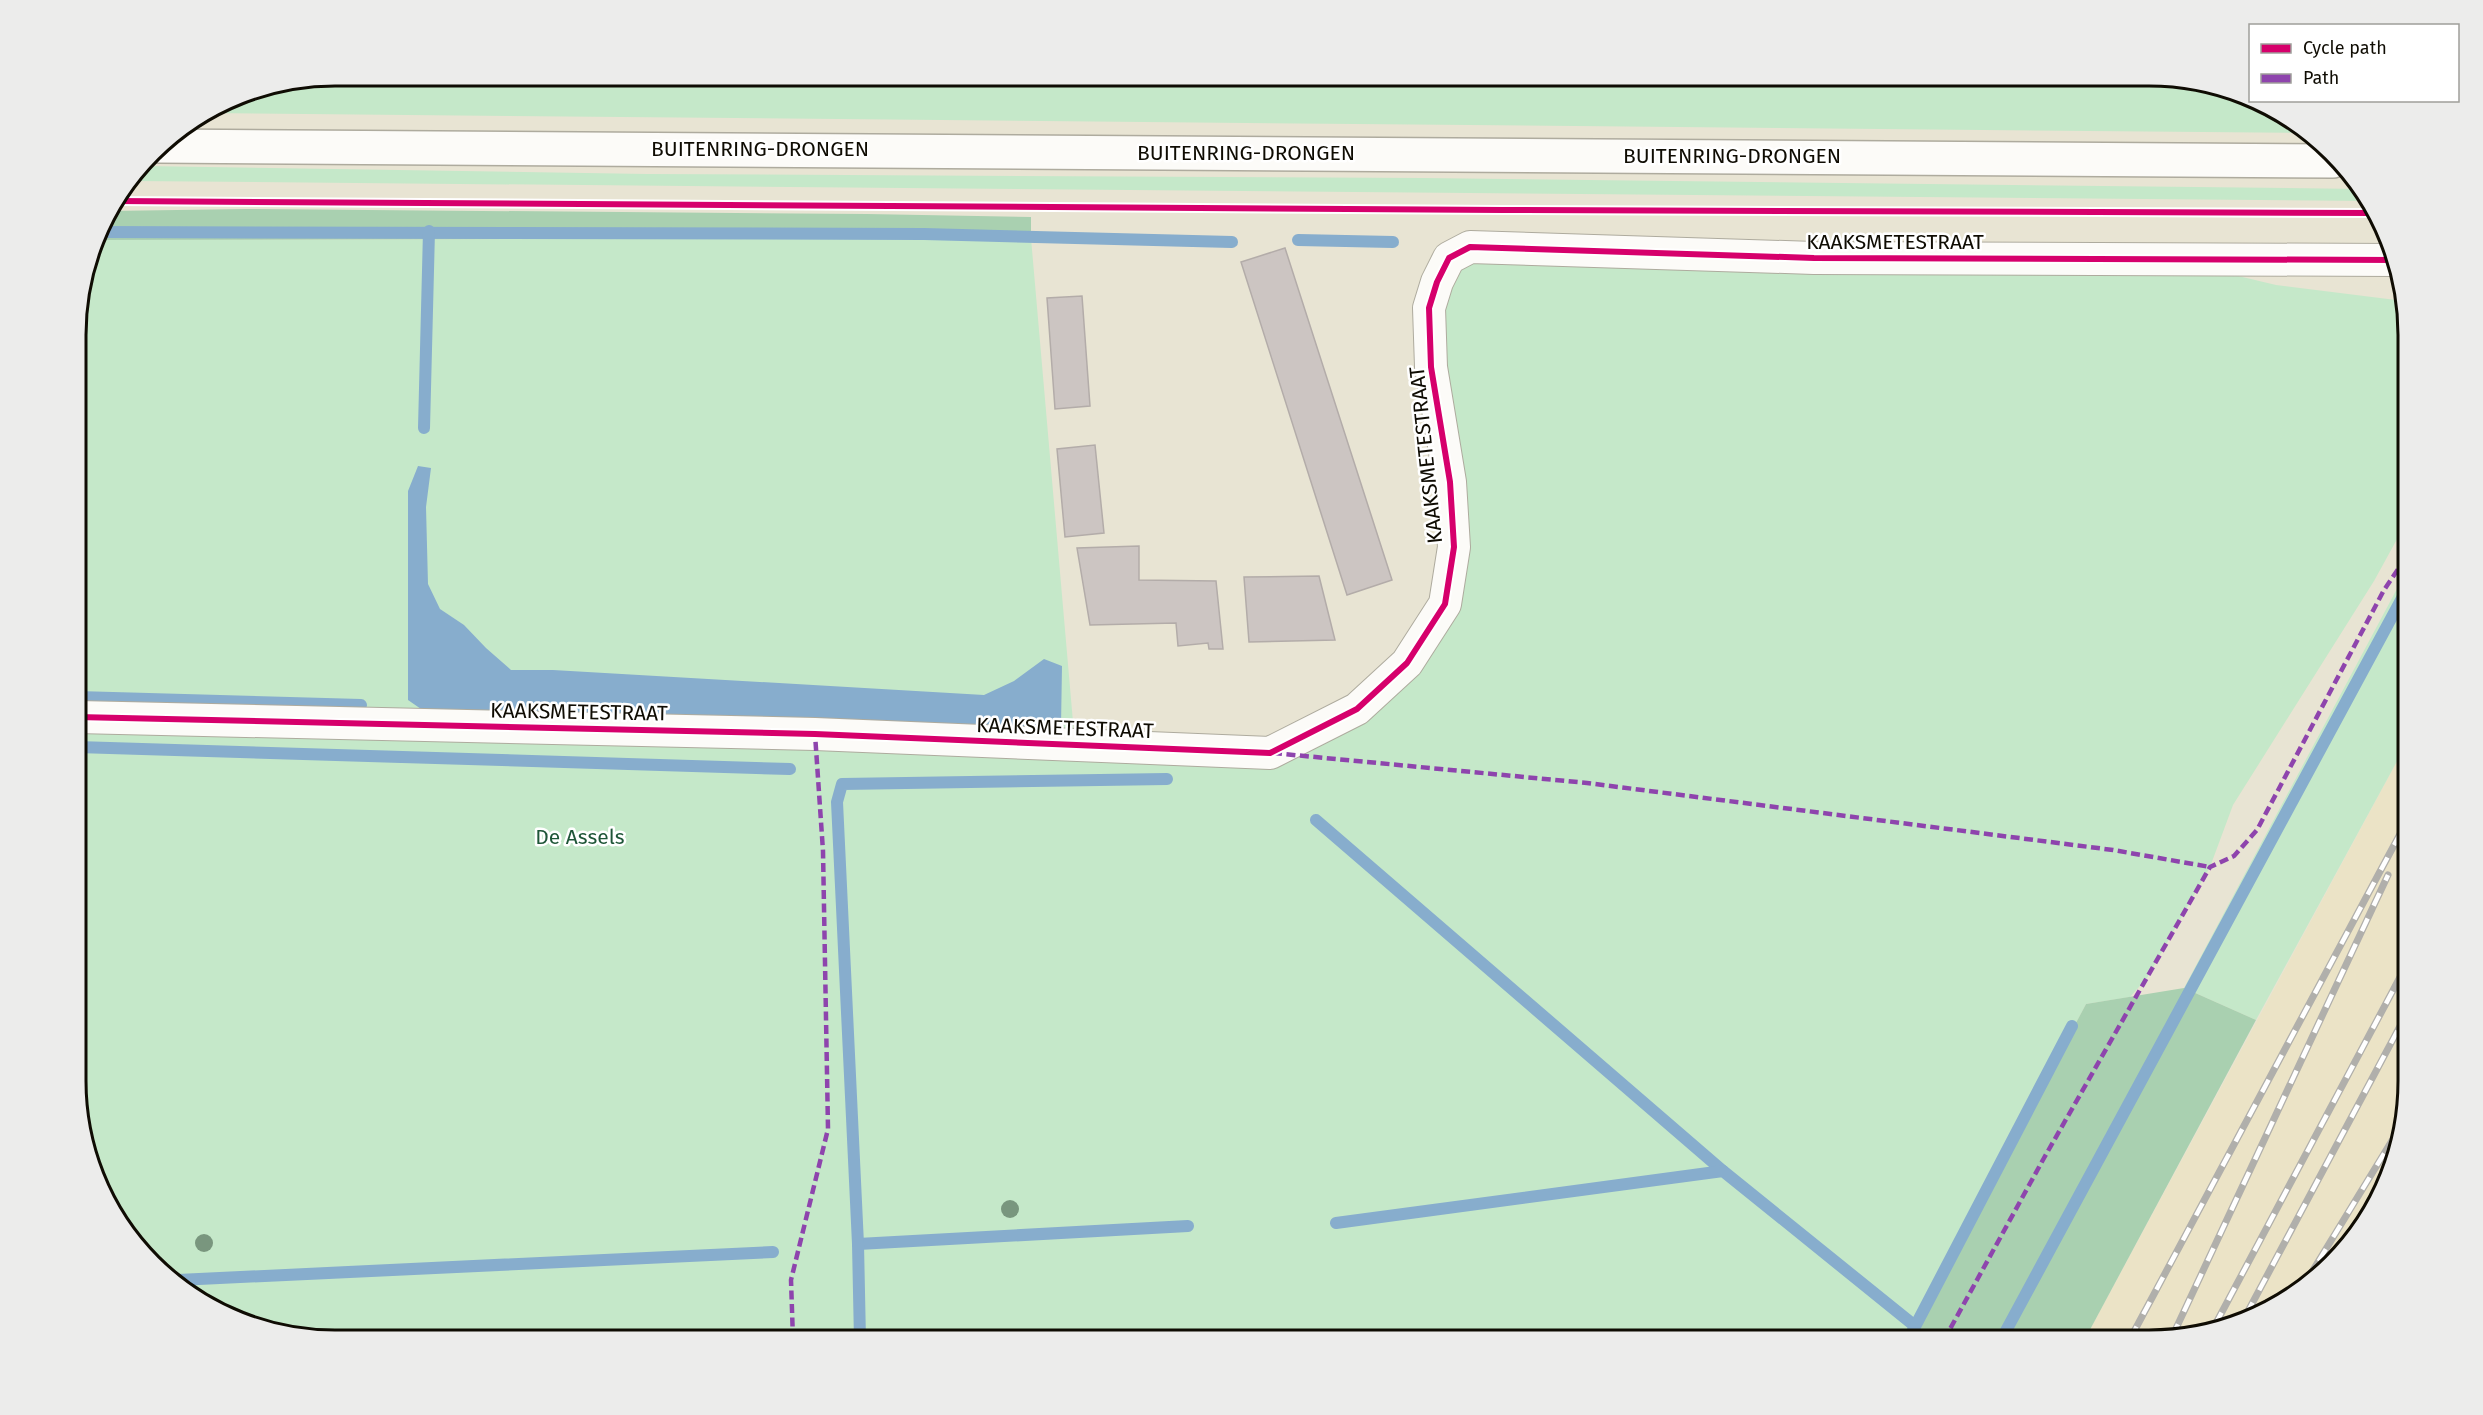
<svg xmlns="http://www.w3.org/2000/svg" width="2483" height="1415" font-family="'Fira Sans',sans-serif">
<rect width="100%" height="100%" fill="#e8e4d3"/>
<!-- built -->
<path fill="#ebe3c6" d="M2407 743V1097L2373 1210 2332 1264 2279 1305 2165 1339H2085Z"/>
<!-- green -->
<g fill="#c5e8c9">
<path d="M334 75 1504 83 2217 84 2250 98V100C2272 101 2288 119 2303 133L206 113 235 95Z"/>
<path d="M143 166 647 174 1423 178 2363 189 2370 201 131 181Z"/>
<path d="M1031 238 1075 745 1270 753 1357 709 1445 604 1431 367 1449 258 2213 270 2276 285 2404 301 2407 317V521L2374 581 2233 805 2210 867 2147 978 2130 997 2086 1004 1908 1340H334L268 1331 205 1305 119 1225 77 1114V301L96 240Z"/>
<path d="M2407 570V743L2256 1020 2184 988Z"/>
</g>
<!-- forest -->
<g fill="#a9d0b0">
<path d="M246 209 867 214 1031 217V238L96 240 102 219 108 211Z"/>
<path d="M2184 988 2256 1020 2085 1339 1908 1340 2086 1004Z"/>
</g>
<!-- water -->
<g fill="#87adcd">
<path d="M513 75H2149L2217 84 1504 83Z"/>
<path d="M418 466 431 468 426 507 428 584 440 609 464 625 486 648 511 670H553L984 695 1014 681 1044 659 1062 666 1061 726 1035 732 421 709 408 700V491Z"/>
</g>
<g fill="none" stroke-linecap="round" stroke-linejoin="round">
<!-- stream -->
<g stroke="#87adcd" stroke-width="12">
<path d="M98 232 924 234 1232 242"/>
<path d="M1298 240 1393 242"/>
<path d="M424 428 429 231"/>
<path d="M77 697 361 705"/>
<path d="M77 747 790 769"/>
<path d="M1316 820 1723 1171"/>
<path d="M1336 1223 1723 1171 1915 1326"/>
<path d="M858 1244 1188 1226"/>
<path d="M178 1280 773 1252"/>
<path d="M860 1340 858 1244 837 802 842 784 1167 779"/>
<path d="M1908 1340 2072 1026"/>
<path d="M2001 1340 2407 589"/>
</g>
</g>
<!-- building -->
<g fill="#ccc5c2" stroke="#b3aca9" stroke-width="1.5">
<path d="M1285 248 1392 580 1347 595 1241 262Z"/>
<path d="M1082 296 1090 406 1055 409 1047 298Z"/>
<path d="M1095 445 1104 533 1065 537 1057 449Z"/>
<path d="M1139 546V580L1216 581 1223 649H1209L1208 643 1178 646 1176 623 1090 625 1077 548Z"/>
<path d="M1319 576 1335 640 1249 642 1244 577Z"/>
</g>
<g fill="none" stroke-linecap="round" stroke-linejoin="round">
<!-- minor casing -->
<g stroke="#aeab9e" stroke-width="34">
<path id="minor" d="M77 717 815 734 1270 753 1357 709 1407 663 1445 604 1454 547 1450 482 1431 367 1429 308 1437 282 1449 258 1470 247 1814 258 2396 260"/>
</g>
<!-- trunk casing -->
<g stroke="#aeab9e" stroke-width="36">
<path id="trunk" d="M158 146 2333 161"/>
</g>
<!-- minor -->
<use href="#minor" stroke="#fcfbf8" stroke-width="32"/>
<!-- trunk -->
<use href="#trunk" stroke="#fcfbf8" stroke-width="33"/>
<!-- rail casing -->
<g stroke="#b0afab" stroke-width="7">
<g id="rail">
<path d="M2304 1285 2396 1134"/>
<path d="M2246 1315 2407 1013"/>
<path d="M2215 1325 2407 964"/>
<path d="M2172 1337 2388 875"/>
<path d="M2130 1339 2407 821"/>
</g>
</g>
<!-- rail -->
<use href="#rail" stroke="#fff" stroke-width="4.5" stroke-dasharray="14" stroke-linecap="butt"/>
<!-- quiet -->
<g stroke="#8e44ad" stroke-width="4.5" stroke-dasharray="9 4.5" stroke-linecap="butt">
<path d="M1273 753 1587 783 2113 850 2210 867"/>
<path d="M793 1340 791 1280 828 1129 823 851 815 734"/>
<path d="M1944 1340 2044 1158 2210 867 2234 856 2257 830 2384 590 2407 556"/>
</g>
<!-- cycleway casing -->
<g stroke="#fff" stroke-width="10">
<g id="cycleway">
<path d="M116 201 1502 210 2376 213"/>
<path d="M77 717 815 734 1270 753 1357 709 1407 663 1445 604 1454 547 1450 482 1431 367 1429 308 1437 282 1449 258 1470 247 1814 258 2396 260"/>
</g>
</g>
<!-- cycleway -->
<use href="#cycleway" stroke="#d6006c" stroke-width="6"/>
</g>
<!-- trees -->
<g fill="#79967e">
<circle cx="1010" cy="1209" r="9"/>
<circle cx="204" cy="1243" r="9"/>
</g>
<g text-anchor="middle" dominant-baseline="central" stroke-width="5" stroke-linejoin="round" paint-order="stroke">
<!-- street labels -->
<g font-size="21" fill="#0f0c03" stroke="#fff">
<text x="760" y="149">BUITENRING-DRONGEN</text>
<text x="1246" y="153">BUITENRING-DRONGEN</text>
<text x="1732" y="156">BUITENRING-DRONGEN</text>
<text x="1895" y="242">KAAKSMETESTRAAT</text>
<text transform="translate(1426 455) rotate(-96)">KAAKSMETESTRAAT</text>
<text transform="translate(579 712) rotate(1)">KAAKSMETESTRAAT</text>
<text transform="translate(1065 728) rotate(2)">KAAKSMETESTRAAT</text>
</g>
<!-- park labels -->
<g font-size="21" fill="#1f5638" stroke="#fff">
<text x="580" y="837">De Assels</text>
</g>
</g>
<!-- crop -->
<path d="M0 0H2483V1415H0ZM335 86H2149A249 249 0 0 1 2398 335V1081A249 249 0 0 1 2149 1330H335A249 249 0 0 1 86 1081V335A249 249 0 0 1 335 86Z" fill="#ececeb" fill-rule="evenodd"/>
<path fill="none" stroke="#0f0c03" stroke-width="3" d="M335 86H2149A249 249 0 0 1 2398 335V1081A249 249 0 0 1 2149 1330H335A249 249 0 0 1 86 1081V335A249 249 0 0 1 335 86Z"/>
<!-- legend -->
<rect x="2249" y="24" width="210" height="78" fill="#ffffff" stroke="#9f9e9a" stroke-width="1.5"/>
<rect x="2261" y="44" width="30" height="9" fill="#d6006c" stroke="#9f9e9a" stroke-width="1.5"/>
<text x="2303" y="54" font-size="18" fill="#0f0c03">Cycle path</text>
<rect x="2261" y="74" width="30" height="9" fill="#8e44ad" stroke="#9f9e9a" stroke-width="1.5"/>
<text x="2303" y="84" font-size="18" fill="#0f0c03">Path</text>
</svg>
